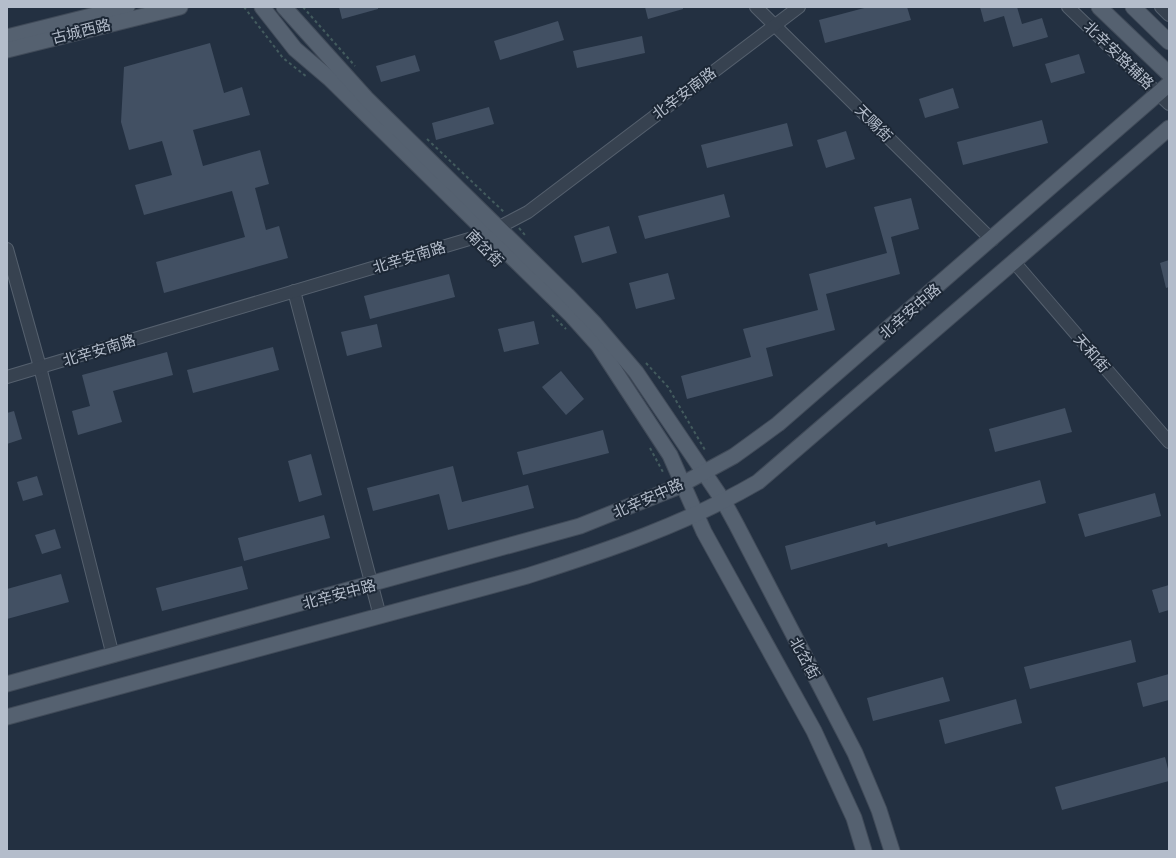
<svg xmlns="http://www.w3.org/2000/svg" width="1176" height="858" font-family="'PT Sans Narrow','Noto Sans SC',sans-serif">
<rect width="100%" height="100%" fill="#233041"/>
<!-- building -->
<g fill="#425063">
<path d="M339 7H378V9L342 19Z"/>
<path d="M645 7H683V9L648 19Z"/>
<path d="M868 7H907L911 20 825 43 819 20Z"/>
<path d="M980 7H1017L1022 24 1042 18 1048 37 1013 47 1004 16 984 22Z"/>
<path d="M558 21 564 40 500 60 494 41Z"/>
<path d="M642 36 645 53 577 68 573 51Z"/>
<path d="M210 43 224 93 242 87 250 115 193 130 203 166 260 150 269 184 255 188 266 230 279 226 288 258 164 293 156 262 245 237 232 191 144 215 135 185 172 175 162 141 129 150 121 122 124 67Z"/>
<path d="M1079 54 1085 73 1051 83 1045 64Z"/>
<path d="M415 55 420 71 381 82 376 66Z"/>
<path d="M953 88 959 108 925 118 919 99Z"/>
<path d="M489 107 494 124 436 140 432 123Z"/>
<path d="M1042 120 1048 143 963 165 957 142Z"/>
<path d="M787 123 793 146 707 168 701 145Z"/>
<path d="M846 131 855 159 826 168 817 140Z"/>
<path d="M724 194 730 217 645 239 638 216Z"/>
<path d="M911 198 919 229 891 237 900 274 826 294 835 330 766 348 773 376 687 399 681 376 751 357 743 329 818 310 809 274 887 253 874 207Z"/>
<path d="M609 226 617 253 582 263 574 236Z"/>
<path d="M1169 260V287L1166 288 1160 263Z"/>
<path d="M668 273 675 299 636 309 629 283Z"/>
<path d="M449 274 455 297 370 319 364 296Z"/>
<path d="M534 321 539 344 504 352 498 329Z"/>
<path d="M377 324 382 347 347 356 341 332Z"/>
<path d="M273 347 279 370 193 393 187 370Z"/>
<path d="M167 352 173 375 113 391 122 422 78 435 72 411 90 406 82 375Z"/>
<path d="M561 371 584 399 566 415 542 387Z"/>
<path d="M1065 408 1072 432 995 452 989 429Z"/>
<path d="M14 411 22 439 7 444V413Z"/>
<path d="M603 430 609 453 523 475 517 452Z"/>
<path d="M311 454 322 495 299 502 288 461Z"/>
<path d="M453 466 462 502 528 485 534 508 448 530 439 494 373 511 367 488Z"/>
<path d="M37 476 43 495 23 501 17 482Z"/>
<path d="M1040 480 1046 503 888 547 887 543 791 570 785 546 875 521 876 525Z"/>
<path d="M1155 493 1161 516 1085 537 1078 514Z"/>
<path d="M324 515 330 538 244 561 238 538Z"/>
<path d="M55 529 61 548 42 554 35 535Z"/>
<path d="M242 566 248 589 162 611 156 588Z"/>
<path d="M61 574 69 602 7 619V589Z"/>
<path d="M1169 585V610L1159 613 1152 590Z"/>
<path d="M1131 640 1136 662 1030 689 1024 667Z"/>
<path d="M1169 674V700L1143 707 1137 683Z"/>
<path d="M943 677 950 701 873 721 867 698Z"/>
<path d="M1016 699 1022 723 945 744 939 720Z"/>
<path d="M1165 757 1169 773V781L1062 810 1055 787Z"/>
</g>
<g fill="none" stroke-linecap="round" stroke-linejoin="round">
<!-- minor casing -->
<g stroke="#55606e" stroke-width="14">
<g id="minor">
<path d="M756 7 992 240"/>
<path d="M1068 7 1169 104"/>
<path d="M1161 7 1169 15"/>
<path d="M7 249 40 367 113 656"/>
<path d="M1015 263 1169 442"/>
<path d="M294 291 380 616"/>
<path d="M7 377 486 234 528 212 799 7"/>
</g>
</g>
<!-- major casing -->
<g stroke="#414b59" stroke-width="17">
<g id="major">
<path d="M262 7 295 49 329 78 572 316 598 345 670 455 704 532 814 731 854 818 864 851"/>
<path d="M284 7 366 98 567 295 595 324 636 372 724 502 736 524 855 753 879 810 892 851"/>
<path d="M1099 7 1169 74"/>
<path d="M1133 7 1169 42"/>
<path d="M7 37 127 7"/>
<path d="M7 50 180 7"/>
<path d="M7 684 580 526 675 488 734 456 778 424 1169 84"/>
<path d="M7 717 527 576C606 551 686 524 758 482L1169 128"/>
</g>
</g>
<!-- path -->
<g stroke="#435b5e" stroke-width="2" stroke-dasharray="3 3" stroke-linecap="butt">
<path d="M244 7 283 58 307 77"/>
<path d="M303 7 355 66"/>
<path d="M427 139 505 213"/>
<path d="M519 228 525 235"/>
<path d="M552 315 566 329"/>
<path d="M646 363 668 387 705 450"/>
<path d="M650 448 664 474"/>
</g>
<!-- minor -->
<use href="#minor" stroke="#374250" stroke-width="12"/>
<!-- major -->
<use href="#major" stroke="#556170" stroke-width="15"/>
</g>
<g text-anchor="middle" dominant-baseline="central" stroke-width="4" stroke-linejoin="round" paint-order="stroke">
<!-- street labels -->
<g font-size="15" fill="#b4bdcb" stroke="#1c2735">
<text transform="translate(81 31) rotate(-14)">古城西路</text>
<text transform="translate(1119 55) rotate(44)">北辛安路辅路</text>
<text transform="translate(684 93) rotate(-37)">北辛安南路</text>
<text transform="translate(874 123) rotate(45)">天赐街</text>
<text transform="translate(485 248) rotate(45)">南岔街</text>
<text transform="translate(409 257) rotate(-17)">北辛安南路</text>
<text transform="translate(910 311) rotate(-41)">北辛安中路</text>
<text transform="translate(99 350) rotate(-17)">北辛安南路</text>
<text transform="translate(1092 353) rotate(49)">天和街</text>
<text transform="translate(648 498) rotate(-24)">北辛安中路</text>
<text transform="translate(339 594) rotate(-15)">北辛安中路</text>
<text transform="translate(805 658) rotate(61)">北岔街</text>
</g>
</g>
<!-- border -->
<rect width="1176" height="858" fill="none" stroke="#b4bdcb" stroke-width="16"/>
</svg>
